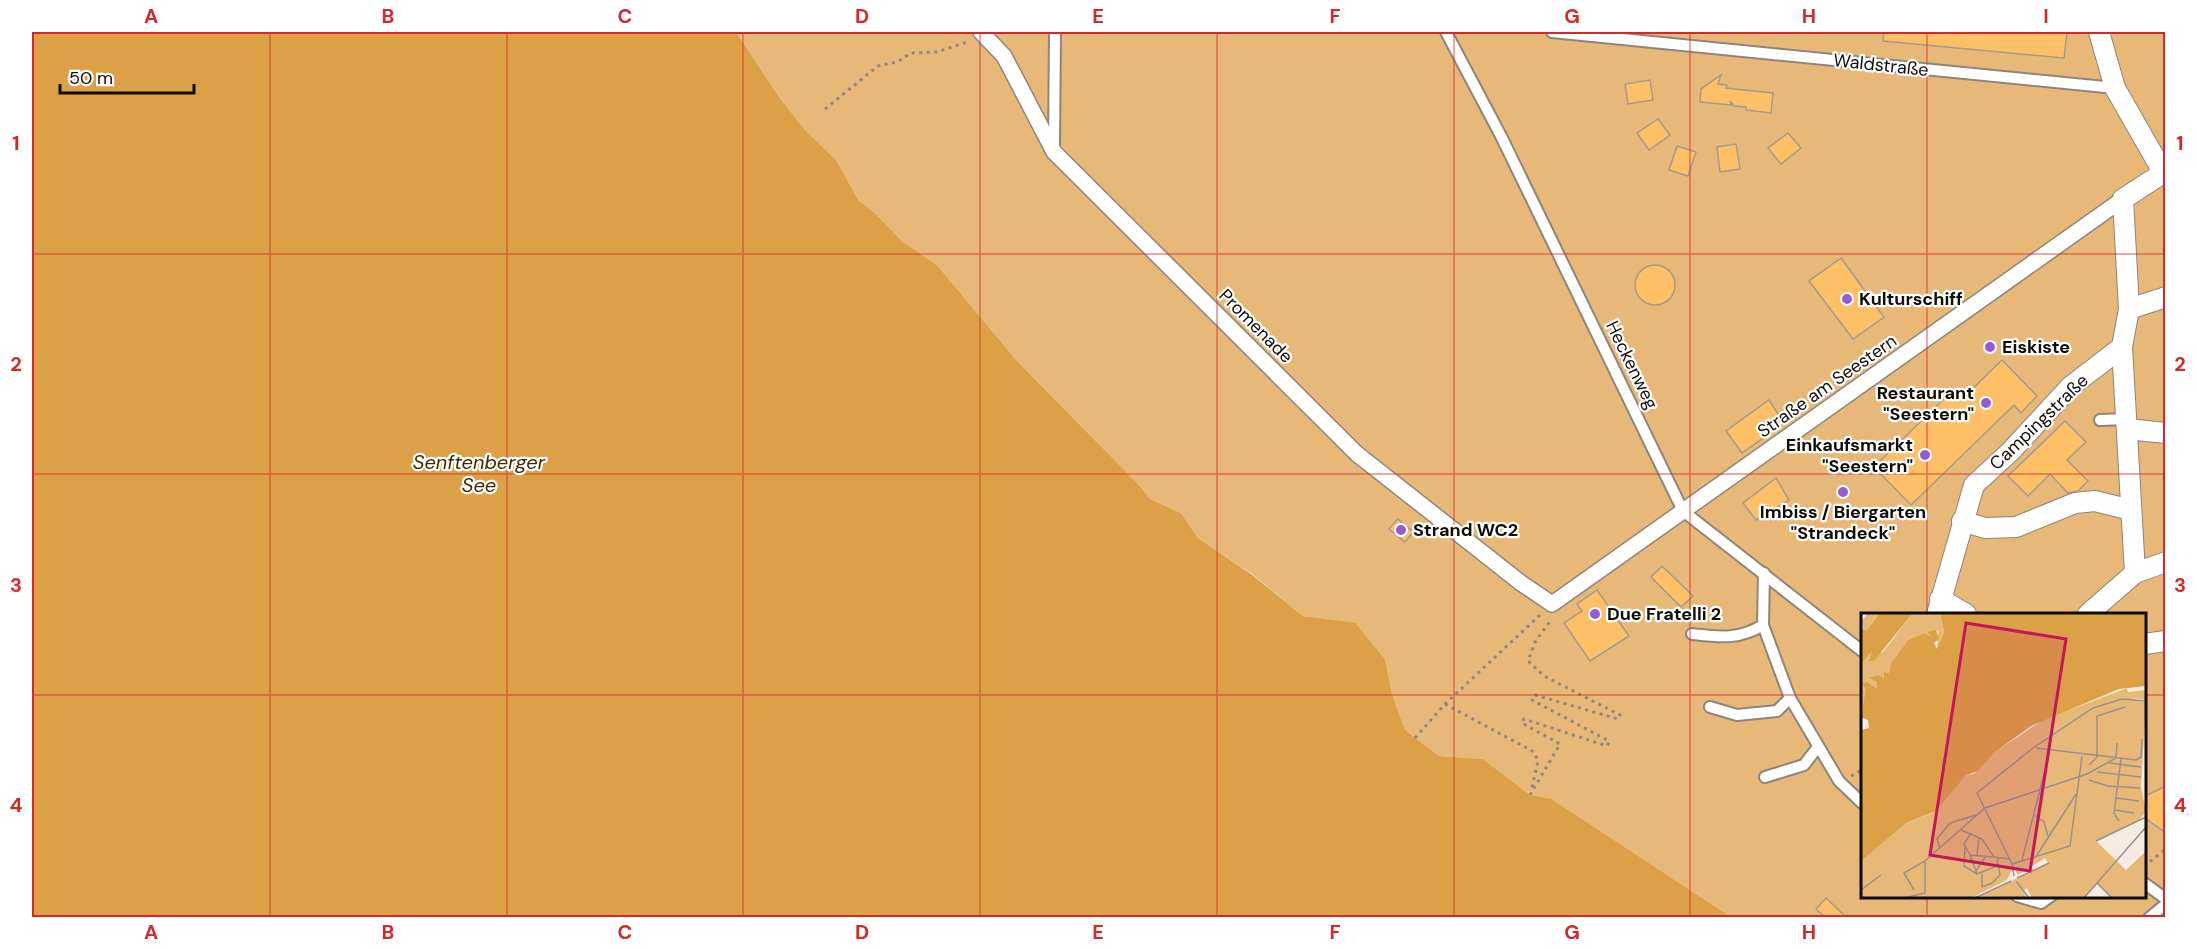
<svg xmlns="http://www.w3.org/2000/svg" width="2197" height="949" font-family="'DM Sans',sans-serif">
<rect width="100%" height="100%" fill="#f5ece1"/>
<!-- green -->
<path fill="#e7b877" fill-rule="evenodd" d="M736 32H2165V917H1731L1551 800 1530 795 1483 759 1439 756 1405 730 1392 694 1385 659 1355 624 1303 616 1252 574 1198 538 1181 513 1150 499 1141 487 1018 362 937 265 903 242 875 213 859 201 836 160 805 130 779 97ZM1862 614H2144V896H1862Z"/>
<!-- water -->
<path fill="#dca046" d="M32 32H736L779 97 805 130 836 160 859 201 875 213 903 242 937 265 1018 362 1141 487 1150 499 1181 513 1198 538 1251 574 1303 616 1355 623 1385 659 1392 694 1405 730 1439 756 1483 759 1530 795 1551 799 1731 917H32Z"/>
<!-- building -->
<g fill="#fdc067" stroke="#a39b90" stroke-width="1.5">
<path d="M1884 32H2054L2067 33 2064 58 1883 41Z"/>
<path d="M1721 75 1718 84 1727 85 1726 88 1773 93 1771 113 1746 110V107L1734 106 1730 101 1731 105 1700 102 1701 89Z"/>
<path d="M1650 80 1653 100 1628 104 1625 84Z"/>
<path d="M1658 119 1670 135 1649 150 1637 133Z"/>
<path d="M1788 133 1801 148 1781 164 1768 148Z"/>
<path d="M1736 144 1740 169 1720 172 1717 147Z"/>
<path d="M1677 146 1696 152 1688 176 1669 170Z"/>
<path d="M1841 258 1884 317 1853 339 1809 281Z"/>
<circle cx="1655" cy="285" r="20"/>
<path d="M2002 360 2037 396 2021 413 2014 405 1911 505 1874 467 1951 392 1960 401Z"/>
<path d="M1769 400 1784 423 1742 453 1726 431Z"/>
<path d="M2065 421 2086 442 2067 460 2088 481 2078 491 2068 493 2050 474 2028 496 2008 476Z"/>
<path d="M1776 478 1789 500 1756 520 1743 503Z"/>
<path d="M1398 519 1413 532 1405 542 1389 529Z"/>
<path d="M1662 566 1693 596 1681 607 1651 577Z"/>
<path d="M1597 590 1629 636 1590 661 1564 623 1582 611 1577 604Z"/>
<path d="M2166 786V833L2145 818V796Z"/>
<path d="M1826 898 1847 918H1826L1816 909Z"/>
</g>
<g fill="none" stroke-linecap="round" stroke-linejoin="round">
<!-- service casing -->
<g stroke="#8e867b" stroke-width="14">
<g id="service">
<path d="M1446 32 1501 136 1683 511 1862 651"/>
<path d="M1552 32 2115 88"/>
<path d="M1054 148 1055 32"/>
<path d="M2100 420 2126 419"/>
<path d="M1764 573 1763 625 1790 698 1839 781 1862 803"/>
<path d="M1692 634C1719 637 1739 640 1763 625"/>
<path d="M1710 707 1737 715 1777 711 1790 698"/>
<path d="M1765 777 1804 765 1817 748"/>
<path d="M2144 883 2166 899"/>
<path d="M2017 896 2041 903 2051 896"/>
<path d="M2149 918 2166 904"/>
</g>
</g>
<!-- pedestrian casing -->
<g stroke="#8e867b" stroke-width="18">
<path id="pedestrian" d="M981 32 1004 56 1054 152 1357 454 1521 583 1552 604 2123 199"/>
</g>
<!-- minor casing -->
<g stroke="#8e867b" stroke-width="22">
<g id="minor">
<path d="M2099 32 2115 88 2163 172"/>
<path d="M2129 309 2166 297"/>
<path d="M2122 347 2135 573 2166 562"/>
<path d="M2127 429 2166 433"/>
<path d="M1962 521 1985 528 2016 527 2075 503 2095 501 2131 510"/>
<path d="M1940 599 1966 614"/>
<path d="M1937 614 1974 485 2011 451 2070 387 2122 347 2129 309 2123 199 2166 171"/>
<path d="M2088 614 2135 573"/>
<path d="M2144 644 2166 641"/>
</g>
</g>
<!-- path -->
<g stroke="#8f8981" stroke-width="3" stroke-dasharray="3 4.5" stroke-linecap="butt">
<path d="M825 109 878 66 897 62 911 53 936 52 968 42"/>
<path d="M1445 704 1534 752 1538 761 1531 791"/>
<path d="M1415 738 1445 704 1540 615"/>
<path d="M1851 776 1862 770"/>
<path d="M1530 795 1560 744 1522 723 1524 719 1607 746 1609 741 1532 700 1535 695 1618 719 1620 715 1544 676 1528 661 1535 642 1551 620"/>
<path d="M2144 866 2166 849"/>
</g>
<!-- service -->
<use href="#service" stroke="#fff" stroke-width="10"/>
<!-- pedestrian -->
<use href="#pedestrian" stroke="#fff" stroke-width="15"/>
<!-- minor -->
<use href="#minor" stroke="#fff" stroke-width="20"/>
</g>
<!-- grid -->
<path fill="none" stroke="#d62828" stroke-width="1.5" stroke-opacity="0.55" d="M270 32V918M507 32V918M743 32V918M980 32V918M1217 32V918M1454 32V918M1690 32V918M1927 32V614M32 254H2166M32 474H2166M32 695H1862M2144 695H2166M1927 896V918"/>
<!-- markers -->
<g fill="#985ad1" stroke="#fff" stroke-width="2">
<circle cx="1847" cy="299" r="6"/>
<circle cx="1990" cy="347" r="6"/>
<circle cx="1986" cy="403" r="6"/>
<circle cx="1925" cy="455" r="6"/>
<circle cx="1843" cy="492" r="6"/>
<circle cx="1401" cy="530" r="6"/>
<circle cx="1595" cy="614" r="6"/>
</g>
<g text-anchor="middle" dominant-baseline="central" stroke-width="4.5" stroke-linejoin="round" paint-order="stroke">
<!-- street labels -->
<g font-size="18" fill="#0f0c08" stroke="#fff">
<text transform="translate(1881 65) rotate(6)">Waldstraße</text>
<text transform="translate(1256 326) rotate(45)">Promenade</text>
<text transform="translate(1632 365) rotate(64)">Heckenweg</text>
<text transform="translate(1827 386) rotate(-35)">Straße am Seestern</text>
<text transform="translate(2039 422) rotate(-44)">Campingstraße</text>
</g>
<!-- poi labels -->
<g font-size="18" font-weight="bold" fill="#0f0c08" stroke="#fff" text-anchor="start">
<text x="1859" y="299">Kulturschiff</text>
<text x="2002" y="347">Eiskiste</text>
<text x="1974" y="393" text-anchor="end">Restaurant<tspan x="1974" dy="21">"Seestern"</tspan></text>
<text x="1913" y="445" text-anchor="end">Einkaufsmarkt<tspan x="1913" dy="21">"Seestern"</tspan></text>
<text x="1843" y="512" text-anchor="middle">Imbiss / Biergarten<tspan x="1843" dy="21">"Strandeck"</tspan></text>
<text x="1413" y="530">Strand WC2</text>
<text x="1607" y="614">Due Fratelli 2</text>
</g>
<!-- water labels -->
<g font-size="20" font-style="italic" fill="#402800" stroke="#fff">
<text x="479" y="462">Senftenberger<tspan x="479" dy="23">See</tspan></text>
</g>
</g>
<!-- overview -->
<g transform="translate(1861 613)">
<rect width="285" height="285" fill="#f5ece1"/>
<path d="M7 0H19L4 19 0 9ZM52 0H79L83 19 76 37 77 18 69 20 71 24 63 20 47 27 30 50 28 60 24 59 25 64 23 66 18 62 16 78 0 96V51L11 39 12 43 22 39ZM266 75 267 79 285 77V87L271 85 285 90 280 174 285 199 278 207 235 228 265 257 285 238V285H251L236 270 223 285H171L166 275 162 278 165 285 119 283 210 239 187 250 184 245 157 262 154 257 150 258 146 267 110 285H0V248L7 240 45 210 71 200 105 162 113 161 134 139 182 107Z" fill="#e7b877"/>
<path d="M19 0H52L13 48H8L11 39 0 51V14L5 18ZM79 0H285V73L258 76 170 113 134 139 117 158 105 162 75 198 45 210 0 248V117L8 115 7 107 0 104 5 76 1 71 6 69 16 76V69L8 65 18 62 23 66V59L28 60 30 50 47 27 63 20 71 24 67 19 75 17 78 26 73 30 76 36 83 19Z" fill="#dca046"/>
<path fill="none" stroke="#99928a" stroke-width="1.5" d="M175 135 275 147 280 144 281 126M248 150 280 154M228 152 236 144V103L264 94M236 159 280 164M228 167 247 173 279 175M255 185 278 188M254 197 273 200M173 202 183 209 187 223M258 208 253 200 260 146M100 217 121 226 133 244 148 246M235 228 285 204M104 233 103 253 116 261M79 235 76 226 89 210 115 202M109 242 103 231 110 220M116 242 118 224M133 244 109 242 116 261 136 253 137 245M174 245 215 181M161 247 189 138M151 251 209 233 221 143M115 258 125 243M121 261V274L131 270 139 262 137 251M153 263 151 251 116 180 172 135 232 95 261 86 285 88M156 265 188 250M155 268 168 285M236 270 251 285M0 277 20 262M53 277 43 260 64 248 124 195 226 161 255 145 256 130M43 285 64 280V249M114 285 150 268M223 285 285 214"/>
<path fill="#c2185b" fill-opacity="0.15" stroke="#c2185b" stroke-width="3" d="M105 10 205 26 169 258 69 242Z"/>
<rect width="285" height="285" fill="none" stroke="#0f0c08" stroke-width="3"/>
</g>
<!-- border -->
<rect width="2197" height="949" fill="none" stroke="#ffffff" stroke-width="66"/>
<!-- scale -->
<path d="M60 84v9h134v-9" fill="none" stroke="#0f0c08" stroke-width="3"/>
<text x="69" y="84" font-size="18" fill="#0f0c08" stroke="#ffffff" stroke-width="4.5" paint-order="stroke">50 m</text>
<rect x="33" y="33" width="2131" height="883" fill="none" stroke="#d62828" stroke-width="2"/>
<g font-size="20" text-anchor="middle" font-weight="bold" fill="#d62828">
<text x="151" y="23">A</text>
<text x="388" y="23">B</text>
<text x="625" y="23">C</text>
<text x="862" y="23">D</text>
<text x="1098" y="23">E</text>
<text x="1335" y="23">F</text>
<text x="1572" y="23">G</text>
<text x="1809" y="23">H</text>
<text x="2046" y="23">I</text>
<text x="16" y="150">1</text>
<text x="2180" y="150">1</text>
<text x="16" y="371">2</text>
<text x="2180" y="371">2</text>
<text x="16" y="592">3</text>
<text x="2180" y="592">3</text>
<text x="16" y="812">4</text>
<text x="2180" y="812">4</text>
<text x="151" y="939">A</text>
<text x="388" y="939">B</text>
<text x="625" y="939">C</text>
<text x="862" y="939">D</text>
<text x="1098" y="939">E</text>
<text x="1335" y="939">F</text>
<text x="1572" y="939">G</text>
<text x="1809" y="939">H</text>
<text x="2046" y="939">I</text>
</g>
</svg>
